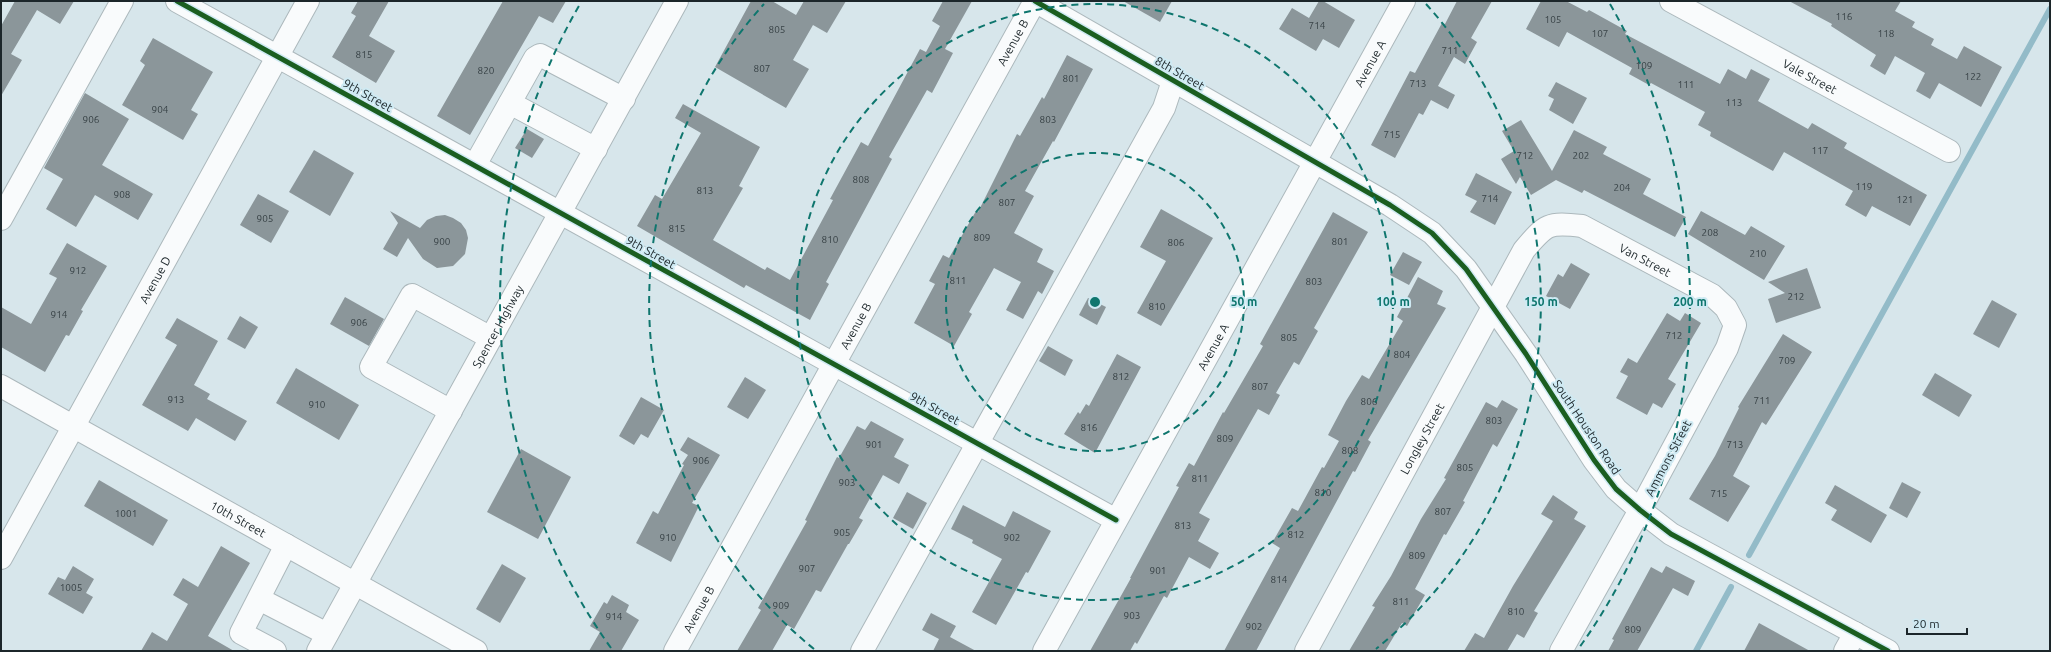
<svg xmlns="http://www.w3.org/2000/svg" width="2051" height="652" font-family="Ubuntu,sans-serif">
<rect width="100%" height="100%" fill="#d7e6eb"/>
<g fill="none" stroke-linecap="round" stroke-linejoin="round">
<!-- stream -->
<g stroke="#93bbc8" stroke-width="6">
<path d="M1749 555 2050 9"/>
<path d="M1696 651 1731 587"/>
</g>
</g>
<!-- building -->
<g fill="#8b969a">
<path d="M15 1H74L60 24 37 10 11 54 22 60 1 96V26Z"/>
<path d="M358 1H389L369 36 395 51 376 83 332 57 356 16 351 13Z"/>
<path d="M503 1H566L553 23 539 16 470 135 437 116Z"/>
<path d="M751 1H772L796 15 804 1H846L827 33 813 25 793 60 809 69 786 108 715 67Z"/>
<path d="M943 1H972L945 49 953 53 932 93 927 90 889 157 892 159 826 282 829 284 810 320 746 285 744 288 637 226 655 195 662 199 701 133 675 118 683 104 760 147 739 186 743 188 713 240 765 270 767 267 790 280 833 200 830 199 861 142 868 146 920 49 926 52 940 26 932 21Z"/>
<path d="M1123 1H1172L1160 22Z"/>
<path d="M1319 1H1323L1355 20 1339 48 1323 39 1316 51 1279 29 1292 8 1309 18Z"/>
<path d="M1457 1H1492L1471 38 1477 42 1465 64 1454 57 1438 86 1455 95 1448 109 1431 100 1423 115 1419 113 1395 158 1371 145 1410 71 1415 73 1442 23 1445 24Z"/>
<path d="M1541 1H1566L1587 12 1589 10 1627 31 1625 34 1720 84 1728 69 1746 79 1751 69 1770 79 1758 101 1808 129 1812 123 1847 143 1844 148 1927 195 1910 226 1872 206 1866 217 1845 205 1853 191 1784 152 1773 171 1710 136 1711 132 1698 125 1705 112 1651 83 1649 85 1629 74 1632 68 1567 32 1559 47 1526 29Z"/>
<path d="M1789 1H1901L1895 11 1915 22 1912 27 1934 39 1931 45 1957 59 1964 46 2002 67 1981 107 1939 83 1930 99 1916 91 1925 73 1895 56 1885 75 1870 66 1876 55 1831 26 1832 24Z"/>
<path d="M153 38 213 72 191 110 198 114 183 140 122 105 145 65 140 61Z"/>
<path d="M1067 55 1093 69 1054 142 1053 141 1025 191 1034 196 1014 233 1043 249 1037 262 1054 271 1042 294 1038 291 1023 319 1006 310 1021 282 994 268 969 312 972 314 954 346 914 323 935 284 929 281 943 255 949 258 976 211 978 212 1017 134 1020 136 1042 97 1044 99Z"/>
<path d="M1556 82 1587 98 1573 124 1549 110 1554 99 1548 96Z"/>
<path d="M85 93 129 119 102 165 153 194 138 220 95 195 76 227 46 209 63 179 44 168Z"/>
<path d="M1521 120 1552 171 1574 130 1607 147 1603 154 1651 179 1643 194 1686 217 1675 237 1584 190 1582 193 1556 180 1531 195 1520 177 1516 184 1501 159 1514 151 1502 131Z"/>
<path d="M527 129 544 139 532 158 515 148Z"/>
<path d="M314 150 354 173 330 216 289 192Z"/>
<path d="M1476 173 1512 192 1495 225 1470 212 1477 201 1465 195Z"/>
<path d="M258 194 289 211 271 243 240 225Z"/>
<path d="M1161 209 1213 238 1161 326 1137 313 1166 261 1140 247Z"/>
<path d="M390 211 420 228 427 220 436 216 445 215 453 218 461 223 466 230 468 238 465 254 453 266 437 268 423 259 408 238 397 257 383 249 398 223Z"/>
<path d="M1701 211 1745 235 1751 226 1785 246 1764 280 1688 234Z"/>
<path d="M1333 212 1368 232 1314 328 1318 331 1299 365 1294 362 1276 393 1280 395 1269 415 1258 409 1199 513 1210 519 1198 541 1219 553 1210 569 1189 557 1167 598 1164 596 1137 644 1135 642 1130 651H1090L1131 578H1130L1179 487 1176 486 1189 463 1194 466 1223 412 1224 413 1263 346 1260 344Z"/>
<path d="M67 243 107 266 81 310 83 311 69 336 66 335 45 372 1 347V307L31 324 57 278 49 274Z"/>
<path d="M1403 252 1422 262 1409 285 1390 275Z"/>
<path d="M1571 263 1590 274 1570 309 1546 296 1558 274 1563 277Z"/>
<path d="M1807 268 1821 308 1776 323 1768 299 1785 293 1768 282Z"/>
<path d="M1418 277 1443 291 1437 304 1446 308 1368 440 1371 442 1355 472 1353 471 1256 651H1224L1280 548 1272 543 1292 508 1298 511 1322 467 1324 468 1339 441 1328 435 1346 401 1362 375 1369 379 1403 321 1397 317Z"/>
<path d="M345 297 384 319 369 346 330 324Z"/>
<path d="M1088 298 1106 307 1097 325 1079 315Z"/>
<path d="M1992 300 2017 314 1999 348 1973 334Z"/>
<path d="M1667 313 1680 321 1685 313 1701 323 1668 379 1676 384 1662 408 1653 403 1647 415 1616 398 1628 376 1620 372 1628 358 1637 363Z"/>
<path d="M240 316 258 327 245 349 227 339Z"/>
<path d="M177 318 218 341 194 385 210 394 207 399 247 421 235 441 196 418 188 431 142 405 177 345 165 338Z"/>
<path d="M1783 334 1812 352 1766 425 1762 422 1733 476 1750 486 1728 522 1689 499 1715 456 1739 408 1738 407Z"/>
<path d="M1048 346 1073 360 1065 376 1039 361Z"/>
<path d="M1117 354 1141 367 1095 453 1064 434 1078 412 1080 414 1086 404 1089 406Z"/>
<path d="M296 368 359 405 339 440 276 403Z"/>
<path d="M1935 373 1972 395 1959 417 1922 395Z"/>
<path d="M745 377 766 390 748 419 727 407Z"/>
<path d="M641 397 664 410 648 438 641 434 634 445 619 436Z"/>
<path d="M1502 400 1518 409 1497 447 1493 444 1463 501 1465 502 1446 535 1444 534 1415 589 1425 595 1407 626 1402 623 1385 651H1349L1375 607 1372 606 1391 576 1421 519 1446 479 1444 478 1486 402 1497 408Z"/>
<path d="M871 421 904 439 894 457 909 465 899 484 883 475 859 518 863 520 849 544H848L821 592 816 590 794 629 787 625 772 651H737L761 610 758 608 807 521 805 520 837 457 839 458 857 426 865 430Z"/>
<path d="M688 437 720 455 692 503 699 506 671 562 636 543 653 511 658 514 684 465 682 464 688 455 680 450Z"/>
<path d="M521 449 571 477 538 539 487 512Z"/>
<path d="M99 480 168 520 153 546 84 506Z"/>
<path d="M1902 482 1921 492 1907 518 1889 508Z"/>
<path d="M1835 485 1887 515 1871 543 1831 520 1837 510 1825 503Z"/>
<path d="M907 492 927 503 913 529 893 518Z"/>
<path d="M1553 495 1578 512 1574 519 1586 526 1534 611 1538 613 1524 638 1517 634 1507 651H1464L1475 633 1484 638 1513 586 1553 521 1541 514Z"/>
<path d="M963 505 1005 527 1013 511 1051 531 1028 573 1026 572 996 625 972 612 1002 559 972 543 973 540 951 529Z"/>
<path d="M221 546 250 563 208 636 234 651H141L152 632 167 641 188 604 173 595 183 578 198 587Z"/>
<path d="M502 564 526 578 500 623 476 609Z"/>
<path d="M73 566 94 579 86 593 93 597 83 614 48 594 58 577 65 580Z"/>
<path d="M1666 566 1695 581 1688 596 1673 588 1637 651H1608L1614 640 1612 639 1651 567 1662 573Z"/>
<path d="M612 595 629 605 626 612 639 620 621 651H589L600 632 590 626 604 602 607 604Z"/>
<path d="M931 613 956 626 950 637 976 651H933L939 639 922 630Z"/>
<path d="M1759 623 1810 651H1744Z"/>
</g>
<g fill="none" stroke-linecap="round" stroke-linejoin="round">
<!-- minor casing -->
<g stroke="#acb8bc" stroke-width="24">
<g id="minor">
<path d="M177 1 1116 520"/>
<path d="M1035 1 1390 205 1432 233 1466 269 1526 354 1594 460 1616 489 1640 510 1671 534 1888 651"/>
<path id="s1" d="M1671 1 1949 151"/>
<path d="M510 103 596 149"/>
<path d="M475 165 535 58 540 55 624 99"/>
<path d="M1 219 122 1"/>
<path id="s2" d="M1 386 476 651"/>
<path d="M451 411 371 367 412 295 491 338"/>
<path id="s3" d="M1 558 308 1"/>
<path d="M259 599 327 634"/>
<path d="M275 651 241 633 286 545"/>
<path id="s4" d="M675 651 1035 1"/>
<path d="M862 651 1164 108 1173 81"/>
<path id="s5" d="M1044 651 1404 1"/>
<path id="s6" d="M1306 651 1524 250C1546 224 1548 222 1582 226L1712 295 1726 308 1735 325 1727 348 1640 510 1561 651"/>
<path d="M1845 651 1855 633"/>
</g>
</g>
<!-- major casing -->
<g stroke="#acb8bc" stroke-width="24">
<g id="major">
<path id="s7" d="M318 651 677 1"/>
</g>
</g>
<!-- minor -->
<use href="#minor" stroke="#f9fbfc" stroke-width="22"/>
<!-- major -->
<use href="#major" stroke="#f9fbfc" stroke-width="22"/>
<!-- cycleway casing -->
<g stroke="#cfeaf3" stroke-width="8">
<g id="cycleway">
<path d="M177 1 1116 520"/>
<path d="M1035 1 1390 205 1432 233 1466 269 1526 354 1594 460 1616 489 1640 510 1671 534 1888 651"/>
</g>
</g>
<!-- cycleway -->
<use href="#cycleway" stroke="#1b5e20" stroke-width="5"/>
</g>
<!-- distance rings -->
<g fill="none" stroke="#0f766e" stroke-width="2" stroke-dasharray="7 5">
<circle cx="1095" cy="302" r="149"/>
<circle cx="1095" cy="302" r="298"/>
<path d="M814 649A446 446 0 0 1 764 4M1426 4A446 446 0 0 1 1376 649"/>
<path d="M611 648A595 595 0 0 1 580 4M1610 4A595 595 0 0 1 1579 648"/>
</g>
<g text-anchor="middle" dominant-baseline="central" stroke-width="4" stroke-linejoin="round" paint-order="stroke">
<!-- number labels -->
<g font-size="10" fill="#384246">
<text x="1844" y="16">116</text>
<text x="1553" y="19">105</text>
<text x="1317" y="25">714</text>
<text x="777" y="29">805</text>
<text x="1600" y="33">107</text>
<text x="1886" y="33">118</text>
<text x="1450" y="50">711</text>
<text x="364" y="54">815</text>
<text x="1644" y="65">109</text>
<text x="762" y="68">807</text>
<text x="486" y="70">820</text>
<text x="1973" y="76">122</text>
<text x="1071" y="78">801</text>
<text x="1418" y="83">713</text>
<text x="1686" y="84">111</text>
<text x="1734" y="102">113</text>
<text x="160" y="109">904</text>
<text x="91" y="119">906</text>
<text x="1048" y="119">803</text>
<text x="1392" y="134">715</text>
<text x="1820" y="150">117</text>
<text x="1525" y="155">712</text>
<text x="1581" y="155">202</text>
<text x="861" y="179">808</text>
<text x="1864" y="186">119</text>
<text x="1622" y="187">204</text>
<text x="705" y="190">813</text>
<text x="122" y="194">908</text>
<text x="1490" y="198">714</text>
<text x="1905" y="199">121</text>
<text x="1007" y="202">807</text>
<text x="265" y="218">905</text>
<text x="677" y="228">815</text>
<text x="1710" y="232">208</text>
<text x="982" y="237">809</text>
<text x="830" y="239">810</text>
<text x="442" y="241">900</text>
<text x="1340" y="241">801</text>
<text x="1176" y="242">806</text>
<text x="1758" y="253">210</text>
<text x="78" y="270">912</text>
<text x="958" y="280">811</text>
<text x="1314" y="281">803</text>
<text x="1796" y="296">212</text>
<text x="1157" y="306">810</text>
<text x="59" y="314">914</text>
<text x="359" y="322">906</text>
<text x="1674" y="335">712</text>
<text x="1289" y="337">805</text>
<text x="1402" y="354">804</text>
<text x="1787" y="360">709</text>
<text x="1121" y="376">812</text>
<text x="1260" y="386">807</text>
<text x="176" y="399">913</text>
<text x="1762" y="400">711</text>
<text x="1369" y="401">806</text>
<text x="317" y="404">910</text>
<text x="1494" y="420">803</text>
<text x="1089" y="427">816</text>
<text x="1225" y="438">809</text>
<text x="874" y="444">901</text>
<text x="1735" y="444">713</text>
<text x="1350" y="450">808</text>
<text x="701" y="460">906</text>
<text x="1465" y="467">805</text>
<text x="1200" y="478">811</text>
<text x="847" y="482">903</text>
<text x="1323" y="492">810</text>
<text x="1719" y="493">715</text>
<text x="1443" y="511">807</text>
<text x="126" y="513">1001</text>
<text x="1183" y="525">813</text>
<text x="842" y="532">905</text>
<text x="1296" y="534">812</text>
<text x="668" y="537">910</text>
<text x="1012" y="537">902</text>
<text x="1417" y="555">809</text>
<text x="807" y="568">907</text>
<text x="1158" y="570">901</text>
<text x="1279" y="579">814</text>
<text x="71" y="587">1005</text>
<text x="1401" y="601">811</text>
<text x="781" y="605">909</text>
<text x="1516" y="611">810</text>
<text x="1132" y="615">903</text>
<text x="614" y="616">914</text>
<text x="1254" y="626">902</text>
<text x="1633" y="629">809</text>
</g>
<!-- street labels -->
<g font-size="12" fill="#1c262a" stroke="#cfeaf3">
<text stroke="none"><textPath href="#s4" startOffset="696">Avenue B</textPath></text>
<text stroke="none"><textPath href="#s5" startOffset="672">Avenue A</textPath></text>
<text transform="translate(1180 73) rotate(30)">8th Street</text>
<text stroke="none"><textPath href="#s1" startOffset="158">Vale Street</textPath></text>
<text transform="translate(368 95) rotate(29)">9th Street</text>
<text transform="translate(651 252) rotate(29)">9th Street</text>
<text stroke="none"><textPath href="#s6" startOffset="596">Van Street</textPath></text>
<text stroke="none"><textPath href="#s3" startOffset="318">Avenue D</textPath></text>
<text stroke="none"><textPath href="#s7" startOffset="371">Spencer Highway</textPath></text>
<text stroke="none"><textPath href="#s4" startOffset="372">Avenue B</textPath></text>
<text stroke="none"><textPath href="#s5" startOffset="348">Avenue A</textPath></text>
<text transform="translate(935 408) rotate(29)">9th Street</text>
<text transform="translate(1587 427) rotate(56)">South Houston Road</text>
<text stroke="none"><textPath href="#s6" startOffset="242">Longley Street</textPath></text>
<text transform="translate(1668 458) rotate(-62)">Ammons Street</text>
<text stroke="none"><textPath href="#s2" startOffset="272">10th Street</textPath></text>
<text stroke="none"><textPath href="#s4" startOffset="48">Avenue B</textPath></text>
</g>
</g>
<circle cx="1095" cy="302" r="6" fill="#0f766e" stroke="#cfeaf3" stroke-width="2"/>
<g font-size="12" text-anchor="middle" font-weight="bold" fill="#0f766e" stroke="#cfeaf3" stroke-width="4" stroke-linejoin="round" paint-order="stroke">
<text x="1244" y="306">50 m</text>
<text x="1393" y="306">100 m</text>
<text x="1541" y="306">150 m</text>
<text x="1690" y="306">200 m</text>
</g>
<!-- border -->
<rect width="2051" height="652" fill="none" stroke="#1c262a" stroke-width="4"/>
<!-- scale -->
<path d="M1907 628v6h60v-6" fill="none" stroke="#1c262a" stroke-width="2"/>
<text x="1913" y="628" font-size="12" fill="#1c262a" stroke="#cfeaf3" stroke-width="3" paint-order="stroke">20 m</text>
</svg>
